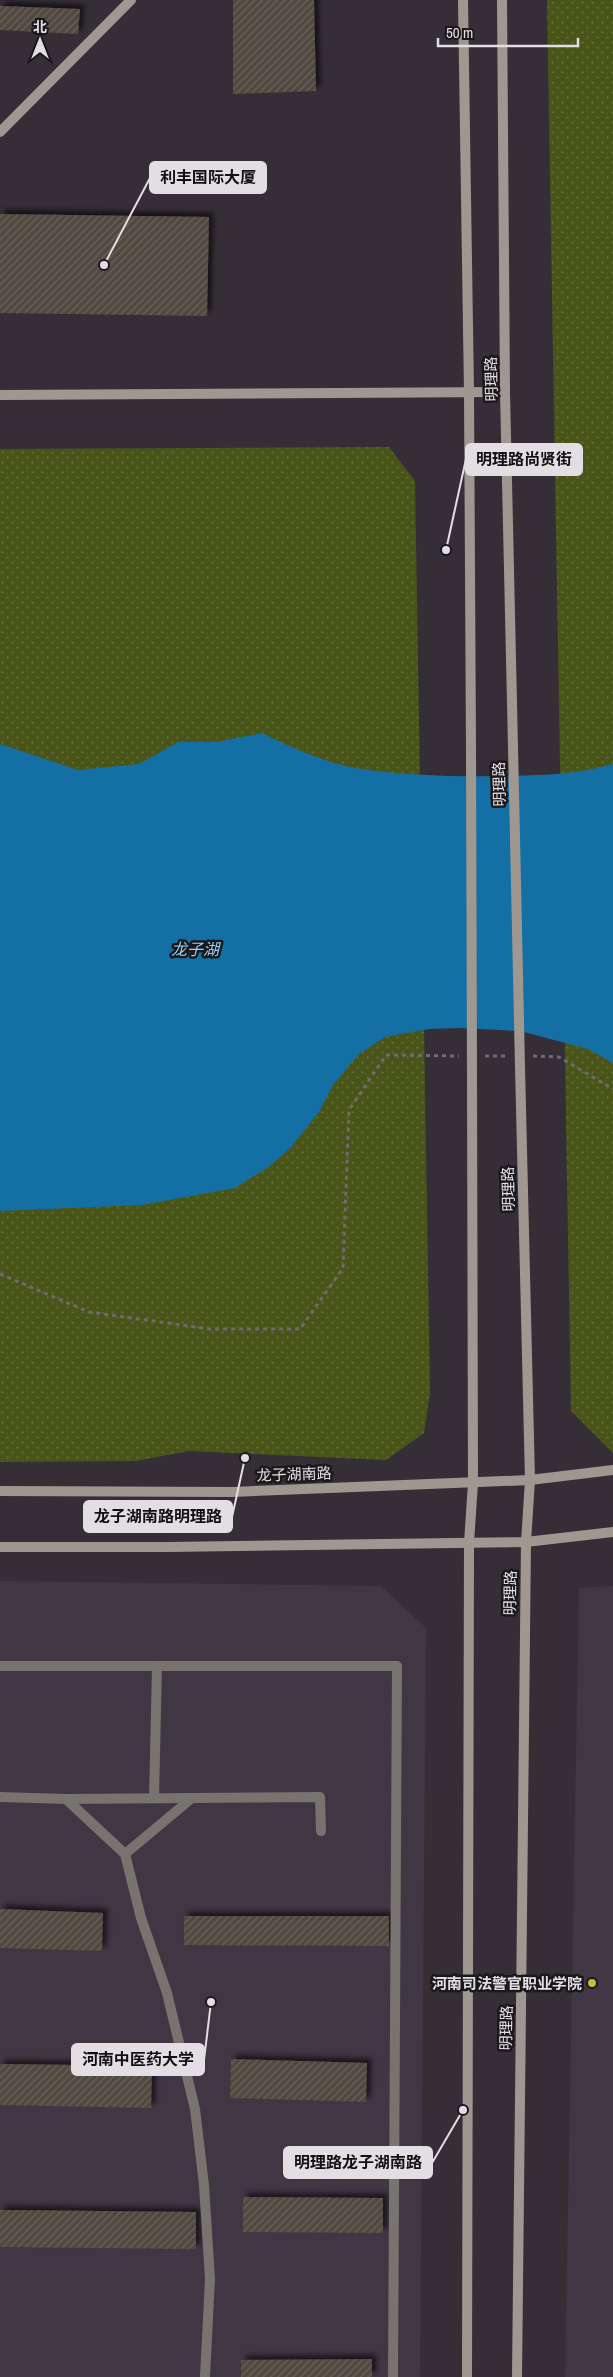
<svg xmlns="http://www.w3.org/2000/svg" width="613" height="2377" font-family="'Archivo Narrow','Noto Sans SC',sans-serif">
<defs>
<pattern id="park-dots" width="8" height="8" patternUnits="userSpaceOnUse" patternTransform="scale(1.25)"><rect width="8" height="8" fill="#495518"/><path d="M2 2h.1M6 6h.1" fill="none" stroke="#636d39" stroke-width="1.8" stroke-linecap="round"/></pattern>
<pattern id="building-hatch" width="6" height="6" patternUnits="userSpaceOnUse" patternTransform="scale(1.25)"><rect width="6" height="6" fill="#50493f"/><path d="M-1 1l2-2M0 6l6-6M5 7l2-2" fill="none" stroke="#69635b"/></pattern>
<filter id="shadow"><feDropShadow dx="4.5" dy="-4.5" stdDeviation="2.5" flood-color="#0009"/></filter>
</defs>
<rect width="100%" height="100%" fill="#352e37"/>
<!-- built -->
<g fill="#413644">
<path d="M0 1581 381 1586 426 1628 420 2377H0Z"/>
<path d="M613 1586V2377H565L579 1588Z"/>
</g>
<!-- park -->
<g fill="url(#park-dots)">
<path d="M547 0H613V1453L571 1411Z"/>
<path d="M389 447 415 481 430 1393 424 1433 386 1460 189 1451 136 1461 0 1462V449Z"/>
</g>
<!-- water -->
<path fill="#1470a4" d="M262 733C288 746 326 763 355 768 406 776 459 777 511 776 546 775 579 774 613 764V1063L588 1049 520 1031 459 1028 429 1029 385 1037 358 1055 333 1085 319 1112 291 1147 270 1166 235 1188 142 1205 0 1211V744L78 770 139 764 178 742H216Z"/>
<!-- building -->
<g fill="url(#building-hatch)" filter="url(#shadow)">
<path d="M233 0H314L316 91 233 94Z"/>
<path d="M0 6 80 9 78 34 0 30Z"/>
<path d="M0 214 209 217 207 316 0 313Z"/>
<path d="M0 1909 103 1913 102 1951 0 1948Z"/>
<path d="M184 1916H389V1946L184 1945Z"/>
<path d="M231 2059 367 2063 366 2102 230 2098Z"/>
<path d="M0 2064 152 2066 151 2108 0 2105Z"/>
<path d="M243 2197 383 2198V2233L243 2232Z"/>
<path d="M0 2210 196 2212V2249L0 2247Z"/>
<path d="M372 2359V2377H241V2360Z"/>
</g>
<g fill="none" stroke-linecap="round" stroke-linejoin="round">
<!-- path -->
<g stroke="#6f6971" stroke-width="3" stroke-dasharray="4 4" stroke-linecap="butt">
<path d="M485 1056H506"/>
<path d="M533 1056 559 1057 613 1089"/>
<path d="M0 1274 89 1312 210 1329H300L343 1268 349 1110 386 1055 459 1056"/>
</g>
<!-- street -->
<g stroke="#77736f" stroke-width="10">
<path d="M0 1666H397L393 2377"/>
<path d="M0 1797 66 1799 125 1854 141 1918 167 1993 195 2109 204 2185 210 2279 205 2377"/>
<path d="M154 1798 157 1666"/>
<path d="M66 1799 320 1797 321 1831"/>
<path d="M125 1854 192 1798"/>
</g>
<!-- secondary -->
<g stroke="#9f9891" stroke-width="10">
<path d="M463 0 469 392 471 749"/>
<path d="M502 0 505 392 513 747"/>
<path d="M0 132 131 0"/>
<path d="M0 395 505 392"/>
<path d="M0 1491 232 1492 530 1480 613 1470"/>
<path d="M0 1547H168L526 1542 613 1532"/>
<path d="M467 2377 469 1543 473 1483 472 1078"/>
<path d="M517 2377 526 1542 530 1480 520 1067"/>
</g>
<!-- secondary-bridge -->
<g stroke="#9f9891" stroke-width="10">
<path d="M513 747 520 1067"/>
<path d="M471 749 472 1078"/>
</g>
</g>
<!-- markers -->
<circle fill="#c3bd3f" stroke="#1b181c" stroke-width="2" cx="592" cy="1983" r="5"/>
<g text-anchor="middle" dominant-baseline="central" stroke-width="5" stroke-linejoin="round" paint-order="stroke">
<!-- street labels -->
<g font-size="15" fill="#e2dee4" stroke="#1b181c">
<text transform="translate(491 379) rotate(-91)">明理路</text>
<text transform="translate(499 784) rotate(-91)">明理路</text>
<text transform="translate(508 1189) rotate(-91)">明理路</text>
<text transform="translate(294 1474) rotate(-2)">龙子湖南路</text>
<text transform="translate(510 1593) rotate(-89)">明理路</text>
<text transform="translate(506 2028) rotate(-89)">明理路</text>
</g>
<!-- poi labels -->
<g font-size="15" font-weight="bold" fill="#e2dee4" stroke="#1b181c" text-anchor="end">
<text x="582" y="1983">河南司法警官职业学院</text>
</g>
<!-- water labels -->
<g font-size="16" font-style="italic" fill="#96d1fd" stroke="#1b181c">
<text x="195" y="949">龙子湖</text>
</g>
</g>
<!-- callouts -->
<path fill="none" stroke="#e2dee4" stroke-width="2" d="M104 265L150 178M446 550L466 459M245 1458L232 1517M211 2002L204 2060M463 2110L432 2163"/>
<g fill="#e2dee4" stroke="#1b181c" stroke-width="2">
<circle cx="104" cy="265" r="5"/>
<circle cx="446" cy="550" r="5"/>
<circle cx="245" cy="1458" r="5"/>
<circle cx="211" cy="2002" r="5"/>
<circle cx="463" cy="2110" r="5"/>
</g>
<g fill="#e2dee4" stroke="#e2dee4" stroke-width="2">
<rect x="150" y="162" width="116" height="31" rx="5"/>
<rect x="466" y="444" width="116" height="31" rx="5"/>
<rect x="84" y="1501" width="148" height="31" rx="5"/>
<rect x="72" y="2044" width="132" height="31" rx="5"/>
<rect x="284" y="2147" width="148" height="31" rx="5"/>
</g>
<g font-size="16" text-anchor="middle" font-weight="bold" fill="#111">
<text x="208" y="183">利丰国际大厦</text>
<text x="524" y="465">明理路尚贤街</text>
<text x="158" y="1522">龙子湖南路明理路</text>
<text x="138" y="2065">河南中医药大学</text>
<text x="358" y="2168">明理路龙子湖南路</text>
</g>
<!-- north arrow -->
<g transform="translate(40 40)" stroke="#1b181c" stroke-width="4" paint-order="stroke">
<path d="M0-4L9 19L0 12L-9 19Z" fill="#e2dee4"/>
<text y="-8" font-size="14" font-weight="bold" text-anchor="middle" fill="#e2dee4">北</text>
</g>
<!-- scale -->
<path d="M438 38v8h140v-8" fill="none" stroke="#e2dee4" stroke-width="2.5"/>
<text x="446" y="38" font-size="15" fill="#e2dee4" stroke="#1b181c" stroke-width="4" paint-order="stroke">50 m</text>
</svg>
